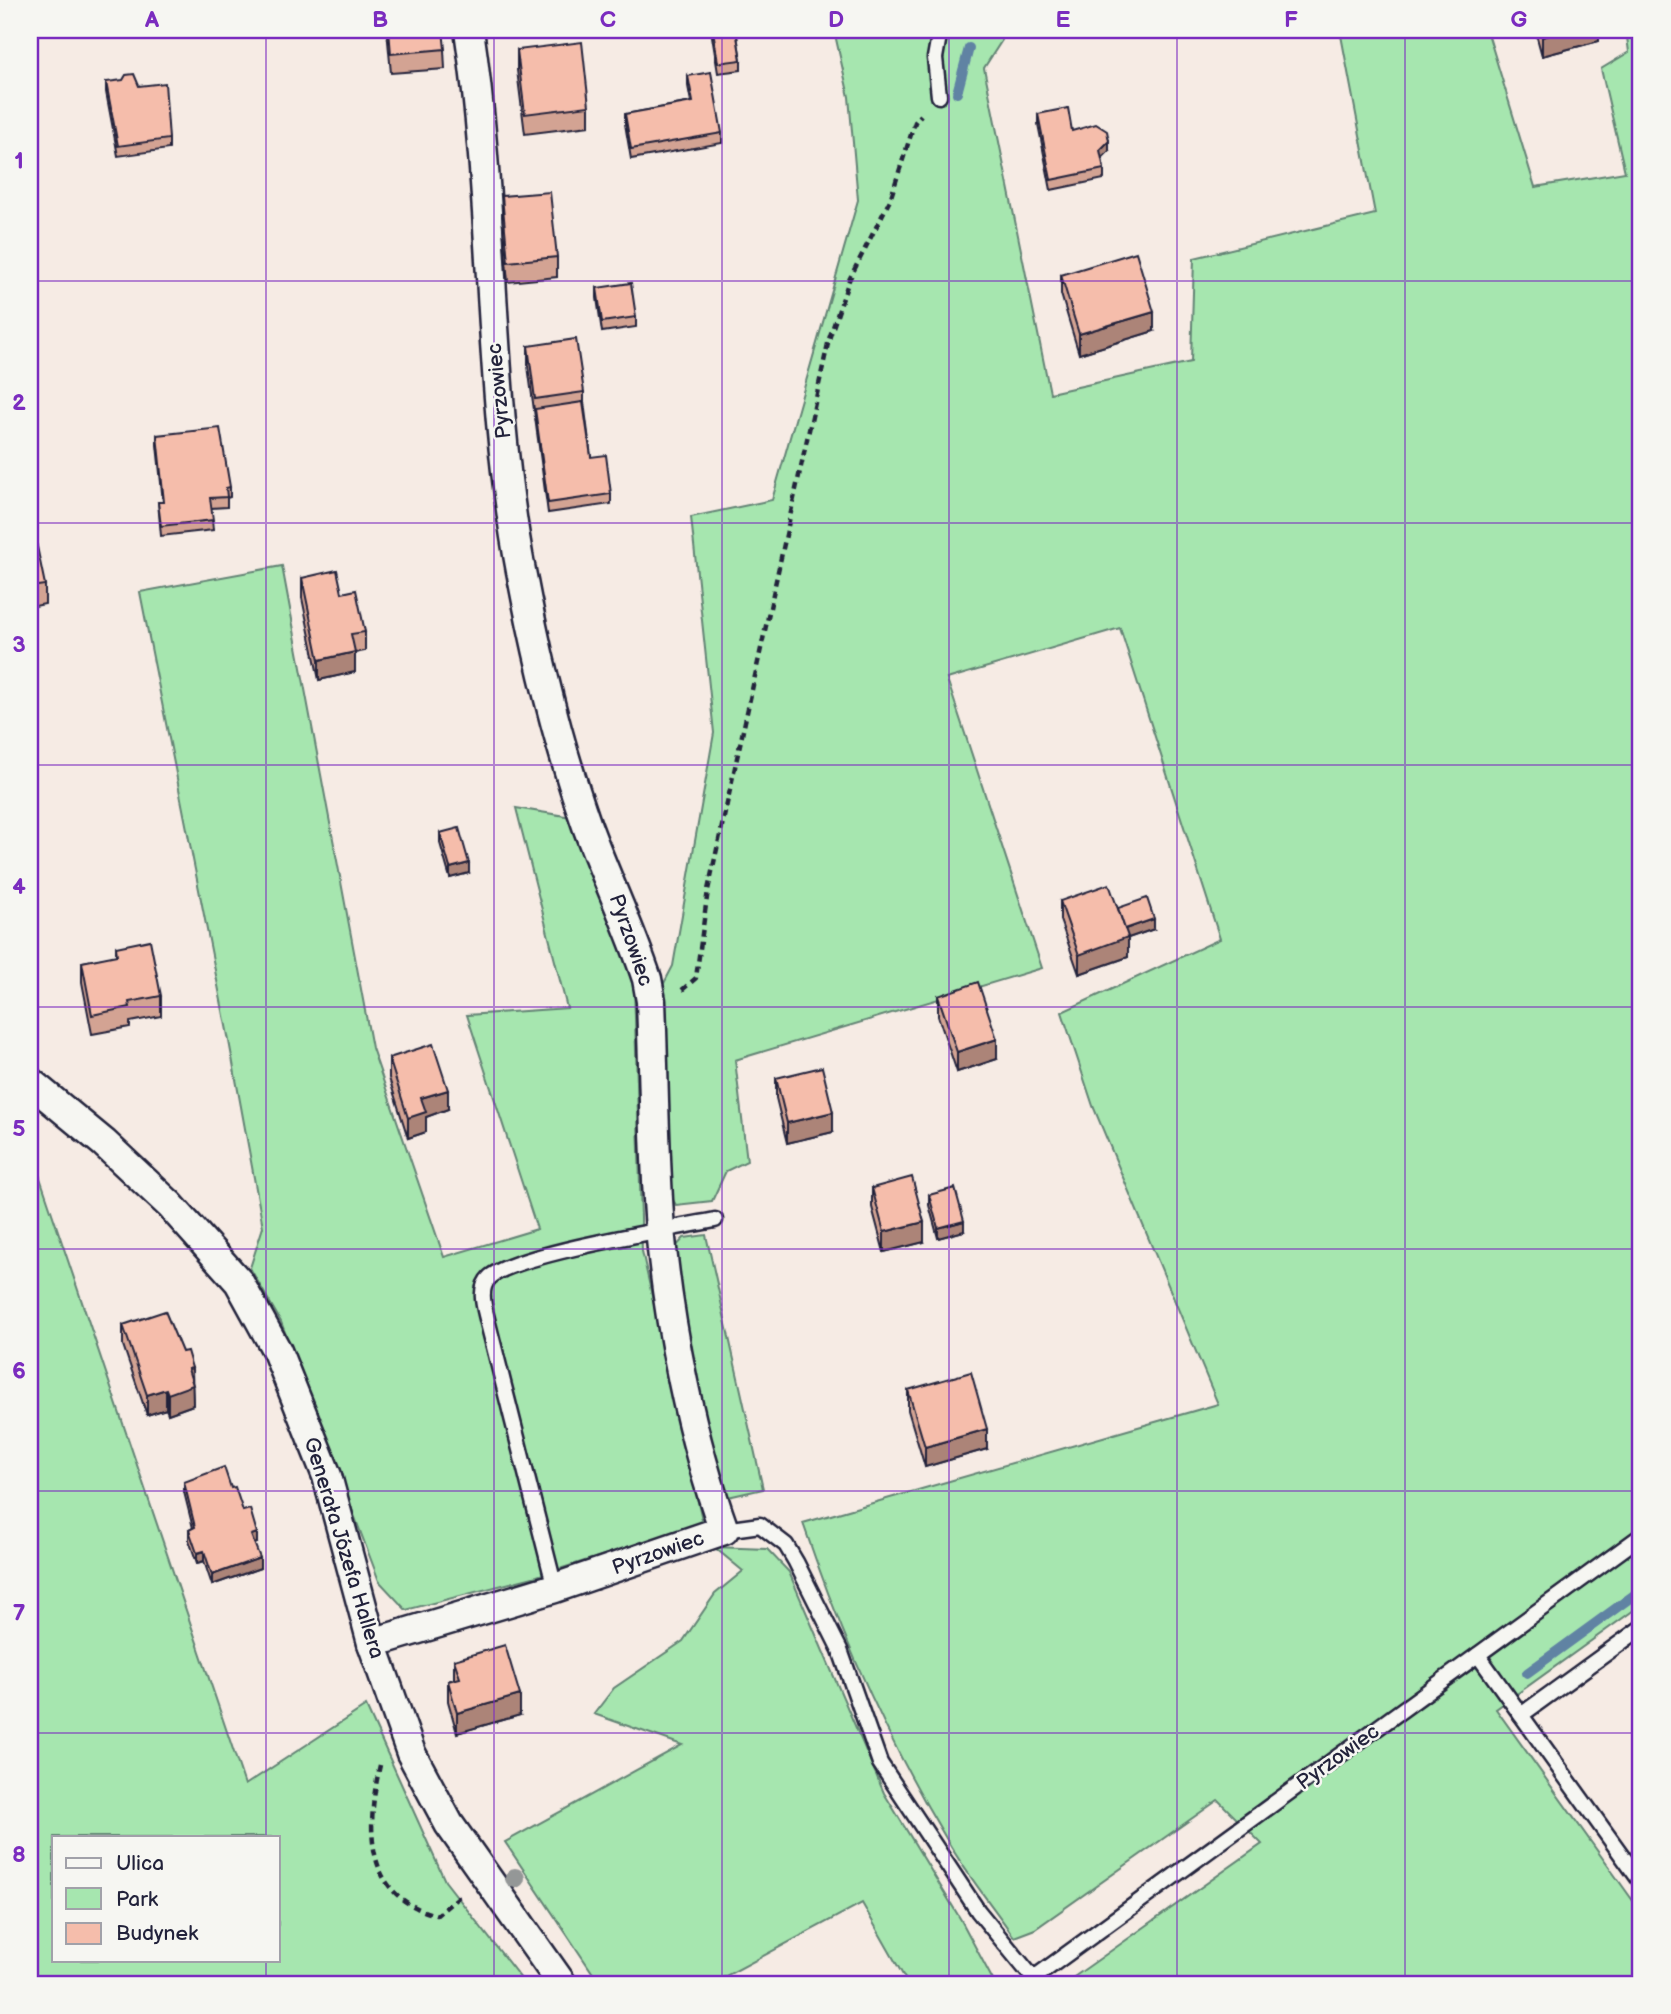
<svg xmlns="http://www.w3.org/2000/svg" width="1671" height="2014" font-family="'Balsamiq Sans',sans-serif">
<rect width="100%" height="100%" fill="#f6ebe4"/>
<filter id="ink" filterUnits="userSpaceOnUse"><feTurbulence type="fractalNoise" baseFrequency=".0143" numOctaves="2"/><feDisplacementMap in="SourceGraphic" scale="14" xChannelSelector="R" yChannelSelector="G"/><feConvolveMatrix kernelMatrix="1 2 1 2 8 2 1 2 1" color-interpolation-filters="sRGB"/></filter>
<g filter="url(#ink)">
<!-- green -->
<g fill="#a6e6af" stroke="#648475" stroke-width="2" fill-rule="evenodd">
<path d="M834 30H999L1002 40 984 68 1050 393 1191 362 1194 258 1375 214 1340 30H1487L1535 187 1625 172 1601 69 1629 52 1626 30H1641V1605L1496 1709 1641 1912V1984H1073L1071 1979 1262 1844 1218 1800 1035 1929 1014 1937C992 1905 966 1874 947 1840 887 1740 840 1633 803 1523L1218 1404 1093 1106 1062 1012 1220 939 1120 628 947 679 1042 968 735 1060 747 1161 726 1171 712 1201 676 1205 666 1188 662 987 673 966 714 733 691 517 772 500 858 200 849 97Z"/>
<path d="M282 566 372 1048 444 1257 537 1229 467 1015 567 1008 516 808 571 817 634 985 642 1251 703 1524 537 1576 406 1610 379 1581 281 1322 250 1268 263 1227 229 1041 140 592Z"/>
<path d="M30 1148 245 1785 366 1706 445 1881 525 1984H30ZM54 1837H278V1960H54Z"/>
<path d="M706 1235 763 1489 728 1497 709 1444 672 1251 684 1238Z"/>
<path d="M714 1547 767 1549 789 1572 884 1793 961 1920 995 1984H908L862 1903 711 1984H600L505 1842 682 1745 594 1714 614 1688 683 1641 715 1594 743 1571Z"/>
</g>
<g fill="none" stroke-linecap="round" stroke-linejoin="round">
<!-- stream -->
<g stroke="#6083a3" stroke-width="10">
<path d="M957 93 969 48"/>
<path d="M1527 1673 1641 1590"/>
</g>
<!-- service casing -->
<g stroke="#22223b" stroke-width="19">
<g id="service">
<path d="M939 96 935 58 940 30"/>
<path d="M724 1530 760 1525 786 1545 796 1562 840 1650 880 1763 978 1911 1038 1984"/>
<path d="M555 1588 488 1323C485 1309 477 1289 490 1277 516 1254 674 1228 715 1220"/>
<path d="M1641 1628 1521 1715 1641 1882"/>
<path d="M1478 1655 1521 1715"/>
<path d="M1034 1978 1641 1536"/>
</g>
</g>
<!-- minor casing -->
<g stroke="#22223b" stroke-width="33">
<g id="minor">
<path d="M30 1082 104 1143 170 1205 239 1282 277 1351 327 1476 372 1643 411 1753 449 1824 562 1984"/>
<path d="M372 1643 555 1588 724 1530C691 1438 669 1327 660 1229 654 1154 654 1077 651 1001L647 979C630 927 606 878 587 826 558 744 537 656 521 571 487 392 496 209 469 30"/>
</g>
</g>
<!-- path -->
<g stroke="#22223b" stroke-width="4.5" stroke-dasharray="7 5" stroke-linecap="butt">
<path d="M682 990 696 978 708 890 829 339 849 280 890 200 915 122 921 115"/>
<path d="M380 1765C366 1827 363 1897 437 1915L461 1895"/>
</g>
<!-- service -->
<use href="#service" stroke="#f6f6f2" stroke-width="14"/>
<!-- minor -->
<use href="#minor" stroke="#f6f6f2" stroke-width="28"/>
</g>
<!-- trees -->
<circle fill="#949797" cx="515" cy="1878" r="10"/>
<!-- wall -->
<g fill="#d3a393" stroke="#22223b" stroke-width="2">
<path d="M387 30H443L445 69 391 73Z"/>
<path d="M711 30H736L741 60V70L718 73Z"/>
<path d="M1535 30H1599V41L1542 56Z"/>
<path d="M517 50 589 106V126L525 134 517 70Z"/>
<path d="M688 76 722 133V143L631 159 625 124V114L691 102 688 86Z"/>
<path d="M106 82 139 86 169 139V149L118 156 106 92Z"/>
<path d="M1038 114 1109 151 1102 158 1104 169V179L1051 190 1038 124Z"/>
<path d="M502 196 557 257V277L508 282 502 216Z"/>
<path d="M1061 275 1154 331 1079 354 1061 294Z"/>
<path d="M597 288 636 317V327L602 332 597 298Z"/>
<path d="M528 346 584 392V402L591 457 611 494V504L548 513 528 366Z"/>
<path d="M157 435 230 487V497L227 498V507L211 508 213 530 161 536 158 502H163L157 445Z"/>
<path d="M30 538 45 585V604L30 607Z"/>
<path d="M302 578 342 593 365 632V651L355 653V672L319 680 302 598Z"/>
<path d="M440 833 469 873 450 878 440 843Z"/>
<path d="M1060 901 1118 908 1154 929 1128 938V957L1079 974 1060 920Z"/>
<path d="M116 947 161 996V1016L130 1022V1027L92 1034 82 982V962L116 956Z"/>
<path d="M938 996 997 1059 957 1072 938 1016Z"/>
<path d="M389 1058 448 1109 426 1117V1132L408 1138 389 1078Z"/>
<path d="M776 1078 833 1132 787 1143 776 1098Z"/>
<path d="M872 1188 924 1242 884 1252 872 1207Z"/>
<path d="M929 1195 964 1231 938 1238 929 1205Z"/>
<path d="M123 1325 192 1384 193 1405 168 1414 166 1409 147 1415 123 1345Z"/>
<path d="M908 1390 987 1449 925 1467 908 1410Z"/>
<path d="M184 1482 231 1488 243 1511 257 1543 254 1544 260 1568 212 1585 204 1561 197 1563 189 1540V1530L193 1528 184 1492Z"/>
<path d="M454 1660 520 1715 457 1733 448 1701V1681L454 1679Z"/>
</g>
<!-- shaded-wall -->
<g fill="#ac8478" stroke="#22223b" stroke-width="2">
<path d="M1567 30H1599V41L1542 56V37Z"/>
<path d="M1109 141V151L1100 160V150Z"/>
<path d="M1154 312V331L1079 354V334Z"/>
<path d="M355 652V672L319 680V660Z"/>
<path d="M469 863V873L450 878V868Z"/>
<path d="M1154 919V929L1128 938V957L1079 974V955L1122 930Z"/>
<path d="M997 1039V1059L957 1072V1052Z"/>
<path d="M448 1090V1109L426 1117V1132L408 1138V1118L421 1098Z"/>
<path d="M833 1112V1132L787 1143V1123Z"/>
<path d="M964 1221V1231L938 1238V1228Z"/>
<path d="M924 1222V1242L884 1252V1232Z"/>
<path d="M192 1368 193 1405 168 1414V1394L188 1369Z"/>
<path d="M166 1389V1409L147 1415V1395Z"/>
<path d="M987 1429V1449L925 1467V1447Z"/>
<path d="M257 1533V1543L251 1545V1535Z"/>
<path d="M204 1551V1561L197 1563V1553Z"/>
<path d="M260 1558V1568L212 1585V1575Z"/>
<path d="M520 1695V1715L457 1733V1713Z"/>
</g>
<!-- building -->
<g fill="#f5bdab" stroke="#22223b" stroke-width="2">
<path d="M389 30H443L445 49 391 54Z"/>
<path d="M713 30H736L741 60 718 63Z"/>
<path d="M1540 30H1567L1542 37Z"/>
<path d="M582 42 589 106 525 114 517 50Z"/>
<path d="M711 72 722 133 631 149 625 114 693 102 688 76Z"/>
<path d="M134 74 139 86 165 83 169 139 118 146 106 82 123 80 126 75Z"/>
<path d="M1068 108 1072 131 1096 124 1107 131 1109 141 1100 150 1104 169 1051 180 1038 114Z"/>
<path d="M550 192 557 257 508 262 502 196Z"/>
<path d="M1136 252 1154 312 1079 334 1061 275Z"/>
<path d="M631 283 636 317 602 322 597 288Z"/>
<path d="M576 339 584 392 535 399 528 346Z"/>
<path d="M583 402 591 457 606 455 611 494 548 503 535 409Z"/>
<path d="M220 428 230 487 226 488 227 497 210 498 213 520 161 526 158 502H164L157 435Z"/>
<path d="M35 537 45 585 30 587V538Z"/>
<path d="M337 570 342 593 356 590 365 632 351 634 355 652 319 660 302 578Z"/>
<path d="M459 828 469 863 450 868 440 833Z"/>
<path d="M1109 884 1128 937 1079 955 1060 901Z"/>
<path d="M1147 898 1154 919 1125 929 1118 908Z"/>
<path d="M150 940 161 996 129 1002 130 1007 92 1015 82 962 117 955 116 947Z"/>
<path d="M978 982 997 1039 957 1052 938 996Z"/>
<path d="M433 1044 448 1090 421 1098 426 1112 408 1118 389 1058Z"/>
<path d="M822 1067 833 1112 787 1123 776 1078Z"/>
<path d="M912 1177 924 1222 884 1232 872 1188Z"/>
<path d="M955 1188 964 1221 938 1228 929 1195Z"/>
<path d="M165 1311 182 1352 187 1351 192 1368 188 1369 193 1385 168 1394 166 1389 147 1395 123 1325Z"/>
<path d="M971 1372 987 1429 925 1447 908 1390Z"/>
<path d="M224 1467 231 1488 235 1487 243 1511 250 1509 257 1533 251 1535 260 1558 212 1575 204 1551 197 1553 189 1530 195 1527 184 1482Z"/>
<path d="M505 1645 520 1695 457 1713 448 1681 460 1678 454 1660Z"/>
</g>
</g>
<!-- grid -->
<path fill="none" stroke="#7b2cbf" stroke-width="2" stroke-opacity="0.55" d="M266 30V1837M494 30V1984M722 30V1984M949 30V1984M1177 30V1984M1405 30V1984M30 281H1641M30 523H1641M30 765H1641M30 1007H1641M30 1249H1641M30 1491H1641M30 1733H1641M266 1960V1984"/>
<g text-anchor="middle" dominant-baseline="central" stroke-width="5" stroke-linejoin="round" paint-order="stroke">
<!-- street labels -->
<g font-size="21" fill="#22223b" stroke="#f6f6f2">
<text transform="translate(499 391) rotate(-96)">Pyrzowiec</text>
<text transform="translate(631 940) rotate(71)">Pyrzowiec</text>
<text transform="translate(344 1548) rotate(73)">Generała Józefa Hallera</text>
<text transform="translate(658 1553) rotate(-19)">Pyrzowiec</text>
<text transform="translate(1338 1757) rotate(-36)">Pyrzowiec</text>
</g>
</g>
<!-- margin -->
<rect width="1671" height="2014" fill="none" stroke="#f6f6f2" stroke-width="77"/>
<!-- legend -->
<rect x="52" y="1836" width="228" height="126" fill="#f6f6f2" stroke="#a1a1a9" stroke-width="2"/>
<rect x="66" y="1858" width="35" height="10" fill="#f6f6f2" stroke="#a1a1a9" stroke-width="2"/>
<text x="116" y="1870" font-size="21" fill="#22223b">Ulica</text>
<rect x="66" y="1888" width="35" height="21" fill="#a6e6af" stroke="#a1a1a9" stroke-width="2"/>
<text x="116" y="1906" font-size="21" fill="#22223b">Park</text>
<rect x="66" y="1923" width="35" height="21" fill="#f5bdab" stroke="#a1a1a9" stroke-width="2"/>
<text x="116" y="1940" font-size="21" fill="#22223b">Budynek</text>
<rect x="38" y="38" width="1594" height="1938" fill="none" stroke="#7b2cbf" stroke-width="2.5"/>
<g font-size="23" text-anchor="middle" font-weight="bold" fill="#7b2cbf">
<text x="152" y="27">A</text>
<text x="380" y="27">B</text>
<text x="608" y="27">C</text>
<text x="836" y="27">D</text>
<text x="1063" y="27">E</text>
<text x="1291" y="27">F</text>
<text x="1519" y="27">G</text>
<text x="19" y="168">1</text>
<text x="19" y="410">2</text>
<text x="19" y="652">3</text>
<text x="19" y="894">4</text>
<text x="19" y="1136">5</text>
<text x="19" y="1378">6</text>
<text x="19" y="1620">7</text>
<text x="19" y="1862">8</text>
</g>
</svg>
